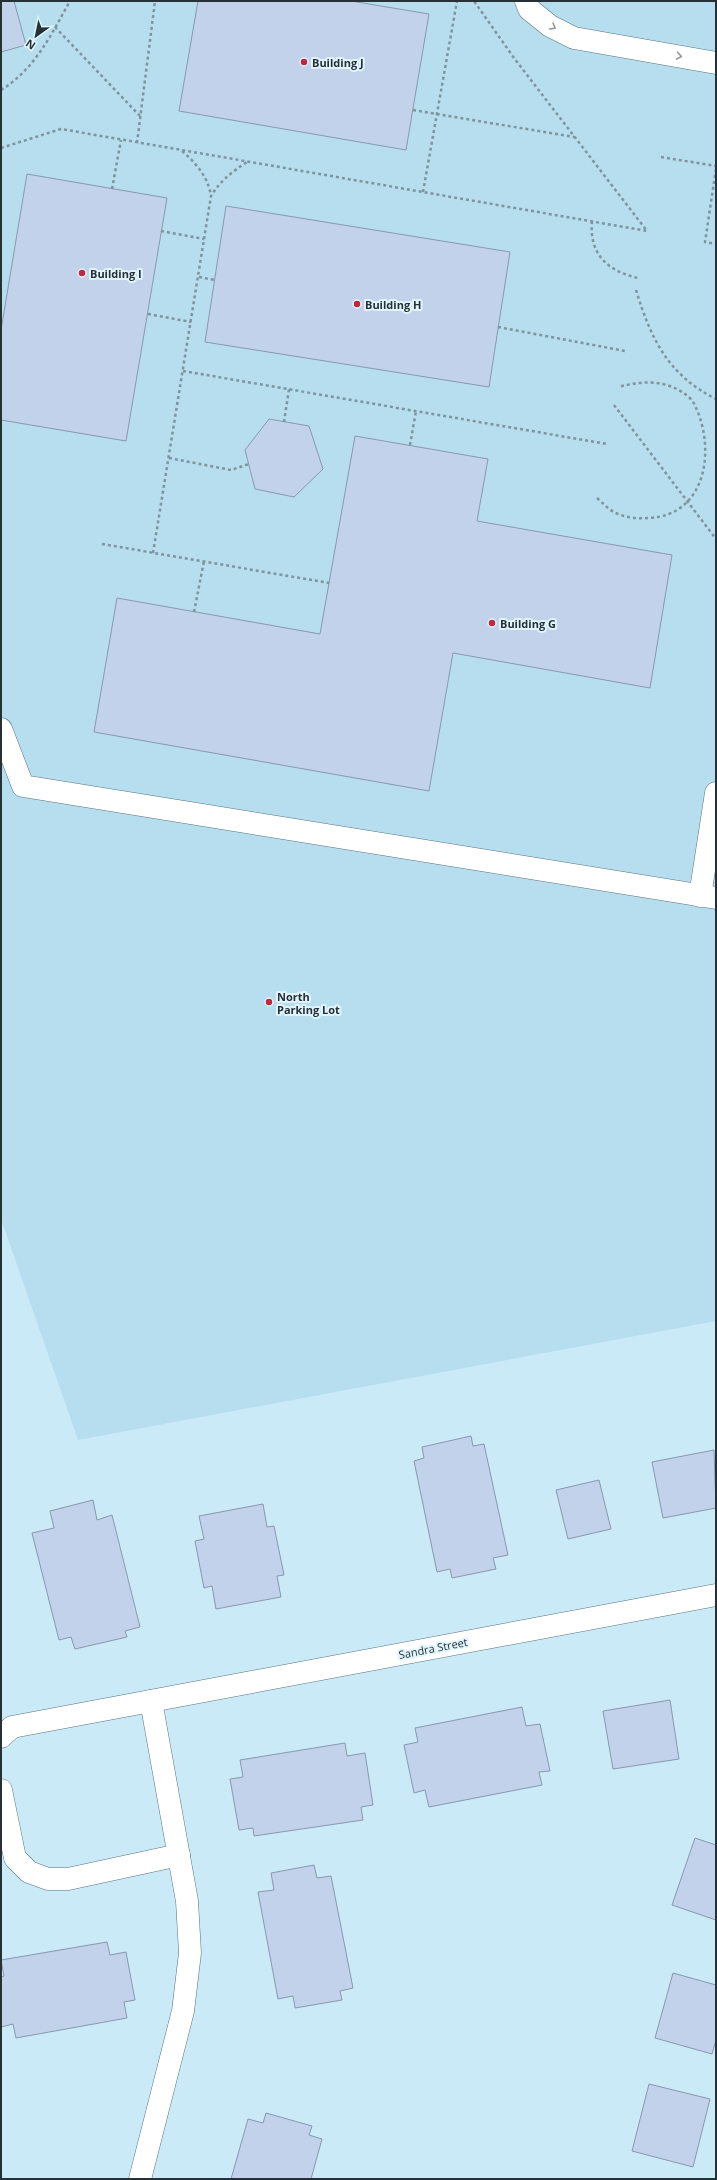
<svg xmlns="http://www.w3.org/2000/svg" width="717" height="2180" font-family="'Open Sans',sans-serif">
<rect width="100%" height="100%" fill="#cbeaf8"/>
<!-- built -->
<path fill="#b7deef" d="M1 1H716V1321L78 1440 1 1219Z"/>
<!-- building -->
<g fill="#c1d2ea" stroke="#8898ae">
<path d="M1 1H14L26 45 1 52Z"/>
<path d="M198 1H351L429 14 406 150 179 111Z"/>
<path d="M27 174 167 198 126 441 1 420V330Z"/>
<path d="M226 206 510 252 489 387 205 342Z"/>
<path d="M269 419 309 426 323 469 294 497 255 489 245 450Z"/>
<path d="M355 436 488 459 477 521 672 555 650 688 453 653 429 791 94 732 117 598 320 634Z"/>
<path d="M471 1436 473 1446 484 1444 508 1555 493 1558 496 1569 452 1578 450 1569 437 1572 414 1461 424 1458 422 1447Z"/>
<path d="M714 1450 716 1508 663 1518 652 1462Z"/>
<path d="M599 1480 611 1529 568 1539 556 1490Z"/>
<path d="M93 1500 97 1520 112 1515 140 1627 125 1631 127 1637 75 1649 71 1637 59 1640 32 1533 54 1528 50 1511Z"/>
<path d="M263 1504 267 1527 274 1526 284 1575 277 1576 281 1597 216 1609 212 1586 204 1588 195 1541 204 1539 199 1516Z"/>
<path d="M670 1700 679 1759 613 1769 603 1711Z"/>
<path d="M522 1707 526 1726 540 1724 550 1771 539 1772 542 1785 429 1807 425 1790 414 1793 404 1745 418 1742 415 1728Z"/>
<path d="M345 1743 347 1756 365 1753 373 1805 361 1807 363 1820 254 1836 253 1828 239 1830 230 1779 243 1777 240 1760Z"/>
<path d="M695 1838 716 1845V1920L672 1905Z"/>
<path d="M314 1865 317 1878 331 1876 353 1988 340 1991 342 2000 295 2008 293 1996 278 1999 258 1892 274 1890 271 1873Z"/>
<path d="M107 1942 110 1955 126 1952 135 2000 124 2002 127 2018 16 2038 13 2024 1 2027V1977L4 1976 1 1960Z"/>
<path d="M673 1973 716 1985V2040L712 2054 655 2038Z"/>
<path d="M649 2084 710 2099 693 2167 632 2151Z"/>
<path d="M266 2113 312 2126 309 2135 322 2139 311 2179H231L248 2119 263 2123Z"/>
</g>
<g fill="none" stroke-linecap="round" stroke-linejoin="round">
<!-- minor casing -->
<g stroke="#57737f" stroke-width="23">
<g id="minor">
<path d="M526 1 529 9 550 26 574 38 716 63"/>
<path d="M1 729 23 786 716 898"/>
<path d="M700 896 716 793"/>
<path d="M1 1737 12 1727 716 1595"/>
<path d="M1 1790 15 1858 29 1872 48 1879H68L179 1855"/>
<path d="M140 2179 183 2011 190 1953 187 1901 151 1701"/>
</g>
</g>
<!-- path -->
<g stroke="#7e949e" stroke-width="2.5" stroke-dasharray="3 3" stroke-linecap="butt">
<path d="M55 27 140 116"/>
<path d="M1 90C35 69 51 35 70 1"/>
<path d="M413 110 574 137"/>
<path d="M137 143 155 1"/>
<path d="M1 148 61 129 647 231 514 58 474 1"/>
<path d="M182 151C197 164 208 177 211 196"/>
<path d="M661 157 716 166"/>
<path d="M716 169 705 242 716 244"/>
<path d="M112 189 121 140"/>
<path d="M423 192 457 1"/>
<path d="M592 221C589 255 608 271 638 278"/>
<path d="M161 231 204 239"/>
<path d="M199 277 215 280"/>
<path d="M636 290C651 339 668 375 716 399"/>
<path d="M148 314 191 322"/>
<path d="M498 327 625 351"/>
<path d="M183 371 607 444"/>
<path d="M614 405 716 539"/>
<path d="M284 422 289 389"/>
<path d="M410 445 416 411"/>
<path d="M169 458 231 470 249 464"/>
<path d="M597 498C603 503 608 509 614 512 623 517 636 519 647 518 709 517 717 443 692 400 670 379 645 380 618 387"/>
<path d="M102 544 329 583"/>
<path d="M153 553 211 196C220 181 233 171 247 162"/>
<path d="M194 612 204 561"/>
</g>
<!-- minor -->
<use href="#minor" stroke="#fff" stroke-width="22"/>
</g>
<!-- one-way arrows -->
<defs><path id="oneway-chevron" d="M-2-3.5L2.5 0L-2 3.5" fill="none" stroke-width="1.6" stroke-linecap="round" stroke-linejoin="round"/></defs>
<g stroke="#92989a">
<use href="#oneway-chevron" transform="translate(553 27) rotate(30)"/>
<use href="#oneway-chevron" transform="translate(679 56) rotate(10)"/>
</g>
<!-- markers -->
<g fill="#bc2b3b" stroke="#e2f5fe" stroke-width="1.5">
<circle cx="304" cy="62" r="4"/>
<circle cx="82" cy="273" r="4"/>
<circle cx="357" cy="304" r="4"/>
<circle cx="492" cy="623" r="4"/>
<circle cx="269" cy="1002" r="4"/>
</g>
<g text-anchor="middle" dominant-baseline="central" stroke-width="4" stroke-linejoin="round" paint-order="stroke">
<!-- poi labels -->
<g font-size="11" font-weight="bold" fill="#253136" stroke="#e2f5fe" text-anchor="start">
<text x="312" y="62">Building J</text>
<text x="90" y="273">Building I</text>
<text x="365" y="304">Building H</text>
<text x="500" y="623">Building G</text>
<text x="277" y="996">North<tspan x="277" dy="13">Parking Lot</tspan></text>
</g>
<!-- street labels -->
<g font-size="11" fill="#253136" stroke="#e2f5fe">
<text transform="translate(433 1648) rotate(-11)">Sandra Street</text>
</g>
</g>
<!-- border -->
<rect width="717" height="2180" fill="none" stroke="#253136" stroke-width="4"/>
<!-- north arrow -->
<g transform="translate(36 36) rotate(213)" stroke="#e2f5fe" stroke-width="3" paint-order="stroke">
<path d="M0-3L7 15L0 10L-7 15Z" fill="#253136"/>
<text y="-6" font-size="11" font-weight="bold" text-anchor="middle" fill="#253136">N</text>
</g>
</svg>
